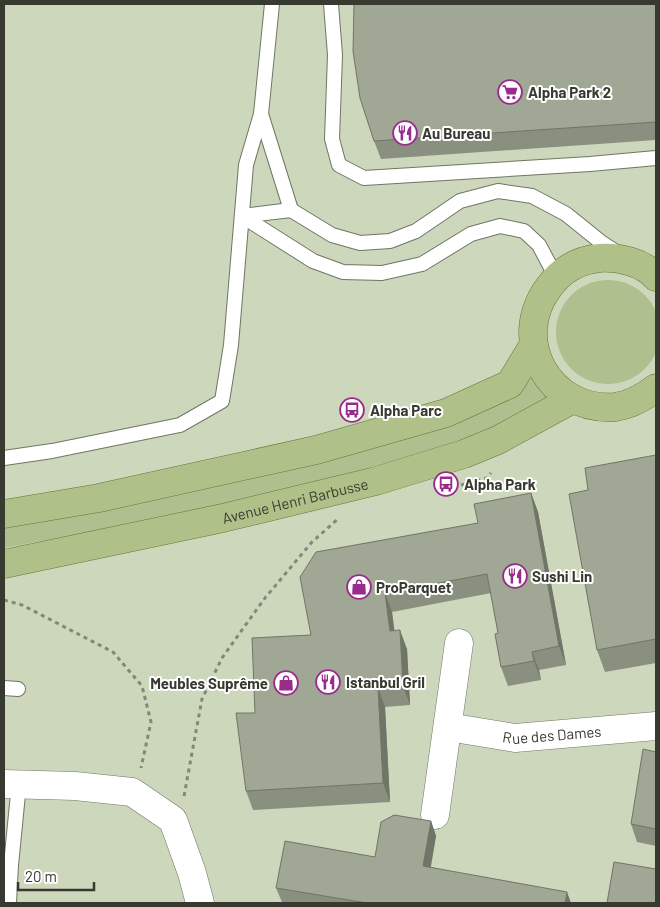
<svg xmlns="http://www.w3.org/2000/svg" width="660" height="907" font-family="Barlow,sans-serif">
<rect width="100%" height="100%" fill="#dae2ce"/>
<!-- built -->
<rect fill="#cdd7bc" x="4" y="4" width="652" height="899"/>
<!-- green -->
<g fill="#afc08f">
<circle cx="608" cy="332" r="52"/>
<path d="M536 374 554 396 515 418 449 446 286 490 117 527 4 548V528L232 483 395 441 502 402Z"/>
</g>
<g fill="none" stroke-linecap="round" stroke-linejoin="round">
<!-- lane casing -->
<g stroke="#6f7664" stroke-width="16">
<g id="lane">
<path d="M331 4 335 55 332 139 339 165 364 178 590 164 656 158"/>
<path d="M261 114 291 210"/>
<path d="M242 216 291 210 332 235 360 243 390 241 416 231 460 201 498 191 532 196 566 214 602 243 619 254"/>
<path d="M242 216 313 261 343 272 382 273 422 264 471 234 500 226 524 231 539 245 556 277"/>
<path d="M4 458 52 451 180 425 222 401 231 345 246 165 261 114 272 4"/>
<path d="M4 688 18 689"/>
<path d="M9 903 11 865 19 784"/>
</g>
</g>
<!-- street casing -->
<g stroke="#6f7664" stroke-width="29">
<g id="street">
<path id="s1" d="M448 727 515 738 656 726"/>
<path d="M4 784 75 786 132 792 173 820 192 873 200 903"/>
<path d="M435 815 459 643"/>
</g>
</g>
<!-- primary casing -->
<g stroke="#647637" stroke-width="29">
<g id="primary">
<path d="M656 277C643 262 619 257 600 258 579 260 561 270 549 287 509 340 549 412 615 407 631 405 644 397 656 388"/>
<path d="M4 514 99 498 316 450 446 413 510 384 533 346"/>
<path id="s2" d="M4 564 223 518 376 481 464 454 498 440 573 399"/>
</g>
</g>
<!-- path -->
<g stroke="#83887a" stroke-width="3" stroke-dasharray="4 4" stroke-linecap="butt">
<path d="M461 485 487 478 491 473"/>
<path d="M4 600 22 605 113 652 142 686 151 722 141 768"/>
<path d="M184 796 202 699 222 658 265 598 312 542 339 518"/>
</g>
<!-- lane -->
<use href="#lane" stroke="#fff" stroke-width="14"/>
<!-- street -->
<use href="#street" stroke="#fff" stroke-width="28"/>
<!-- primary -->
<use href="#primary" stroke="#b0c089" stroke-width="28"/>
</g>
<!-- wall -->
<g fill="#8a907f">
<path d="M656 4V140L381 159 374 141Z"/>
<path d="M656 455V663L605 672 597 650 588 490Z"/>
<path d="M531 493 538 512 566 665 539 670 541 680 508 686 501 667 498 633 491 593 392 612 394 630 407 649 410 705 385 707 390 802 253 810 246 791 255 713 311 635Z"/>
<path d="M656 752V846L637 842 631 824Z"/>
<path d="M431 821 436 836 431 867 571 903H286L282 902 276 888 375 857Z"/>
</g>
<!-- shaded-wall -->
<g fill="#707568">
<path d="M531 493 538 512 566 665 559 646Z"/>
<path d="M385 593 392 612 397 650 390 631Z"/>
<path d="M400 630 407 649 410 705 403 686Z"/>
<path d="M532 652 539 670 541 680 534 661Z"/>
<path d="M378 688 385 707 390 802 383 783Z"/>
<path d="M431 821 436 836 428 880 423 866Z"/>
<path d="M567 892 571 903H565Z"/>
</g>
<!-- building -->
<g fill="#a0a794" stroke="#707568">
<path d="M354 4H656V122L374 141 360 98 353 51Z"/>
<path d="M656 455V639L597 650 569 494 588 490 585 468Z"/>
<path d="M531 493 559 646 532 652 534 661 501 667 495 634 498 633 487 574 385 593 390 631 400 630 403 686 378 688 383 783 246 791 236 713H255L252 638 311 635 300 577 316 552 478 523 474 504Z"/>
<path d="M643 749 656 752V829L631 824Z"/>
<path d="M394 815 431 821 423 866 567 892 565 903H367L276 888 285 841 375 857 381 822Z"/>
<path d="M614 862 656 869V903H607Z"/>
</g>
<!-- icons -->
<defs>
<g id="supermarket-ring" transform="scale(1.25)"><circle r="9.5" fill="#fff" stroke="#992b8b" stroke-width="1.5"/><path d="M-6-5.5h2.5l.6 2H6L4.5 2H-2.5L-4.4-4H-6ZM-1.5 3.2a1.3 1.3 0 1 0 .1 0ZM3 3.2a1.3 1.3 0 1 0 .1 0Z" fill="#992b8b"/></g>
<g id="restaurant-ring" transform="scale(1.25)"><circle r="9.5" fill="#fff" stroke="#992b8b" stroke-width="1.5"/><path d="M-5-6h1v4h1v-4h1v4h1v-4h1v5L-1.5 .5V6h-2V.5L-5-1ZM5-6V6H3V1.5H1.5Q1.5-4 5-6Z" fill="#992b8b"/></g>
<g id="bus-ring" transform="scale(1.25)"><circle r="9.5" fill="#fff" stroke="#992b8b" stroke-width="1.5"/><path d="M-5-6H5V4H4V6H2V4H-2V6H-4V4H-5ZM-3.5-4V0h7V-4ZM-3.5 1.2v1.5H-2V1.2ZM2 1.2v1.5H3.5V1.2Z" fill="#992b8b"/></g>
<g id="shop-ring" transform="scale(1.25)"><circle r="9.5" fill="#fff" stroke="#992b8b" stroke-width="1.5"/><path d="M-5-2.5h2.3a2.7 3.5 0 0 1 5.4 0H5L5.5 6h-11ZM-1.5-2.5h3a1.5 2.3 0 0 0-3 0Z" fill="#992b8b"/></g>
</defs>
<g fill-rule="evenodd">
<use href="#supermarket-ring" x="510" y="92"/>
<use href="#restaurant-ring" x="405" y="133"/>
<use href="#bus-ring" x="352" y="410"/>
<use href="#bus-ring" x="446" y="484"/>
<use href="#restaurant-ring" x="515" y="576"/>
<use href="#shop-ring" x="359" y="587"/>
<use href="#restaurant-ring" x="328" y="682"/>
<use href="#shop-ring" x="286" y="683"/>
</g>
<g text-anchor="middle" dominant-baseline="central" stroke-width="4" stroke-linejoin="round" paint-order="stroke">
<!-- poi labels -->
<g font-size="15" font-weight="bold" fill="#383a32" stroke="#fff" text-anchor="start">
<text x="528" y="92">Alpha Park 2</text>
<text x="422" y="133">Au Bureau</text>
<text x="370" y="410">Alpha Parc</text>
<text x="464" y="484">Alpha Park</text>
<text x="532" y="576">Sushi Lin</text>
<text x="376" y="587">ProParquet</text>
<text x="346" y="682">Istanbul Gril</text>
<text x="268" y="683" text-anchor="end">Meubles Suprême</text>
</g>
<!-- street labels -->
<g font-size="15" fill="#383a32" stroke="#fff">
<text stroke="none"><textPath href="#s2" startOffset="298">Avenue Henri Barbusse</textPath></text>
<text stroke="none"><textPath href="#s1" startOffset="105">Rue des Dames</textPath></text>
</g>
</g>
<!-- border -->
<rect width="660" height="907" fill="none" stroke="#383a32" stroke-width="10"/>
<!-- scale -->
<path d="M18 882v8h76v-8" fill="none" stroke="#383a32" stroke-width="2.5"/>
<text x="25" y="882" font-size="15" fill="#383a32" stroke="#ffffff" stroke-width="4" paint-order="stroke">20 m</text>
</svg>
